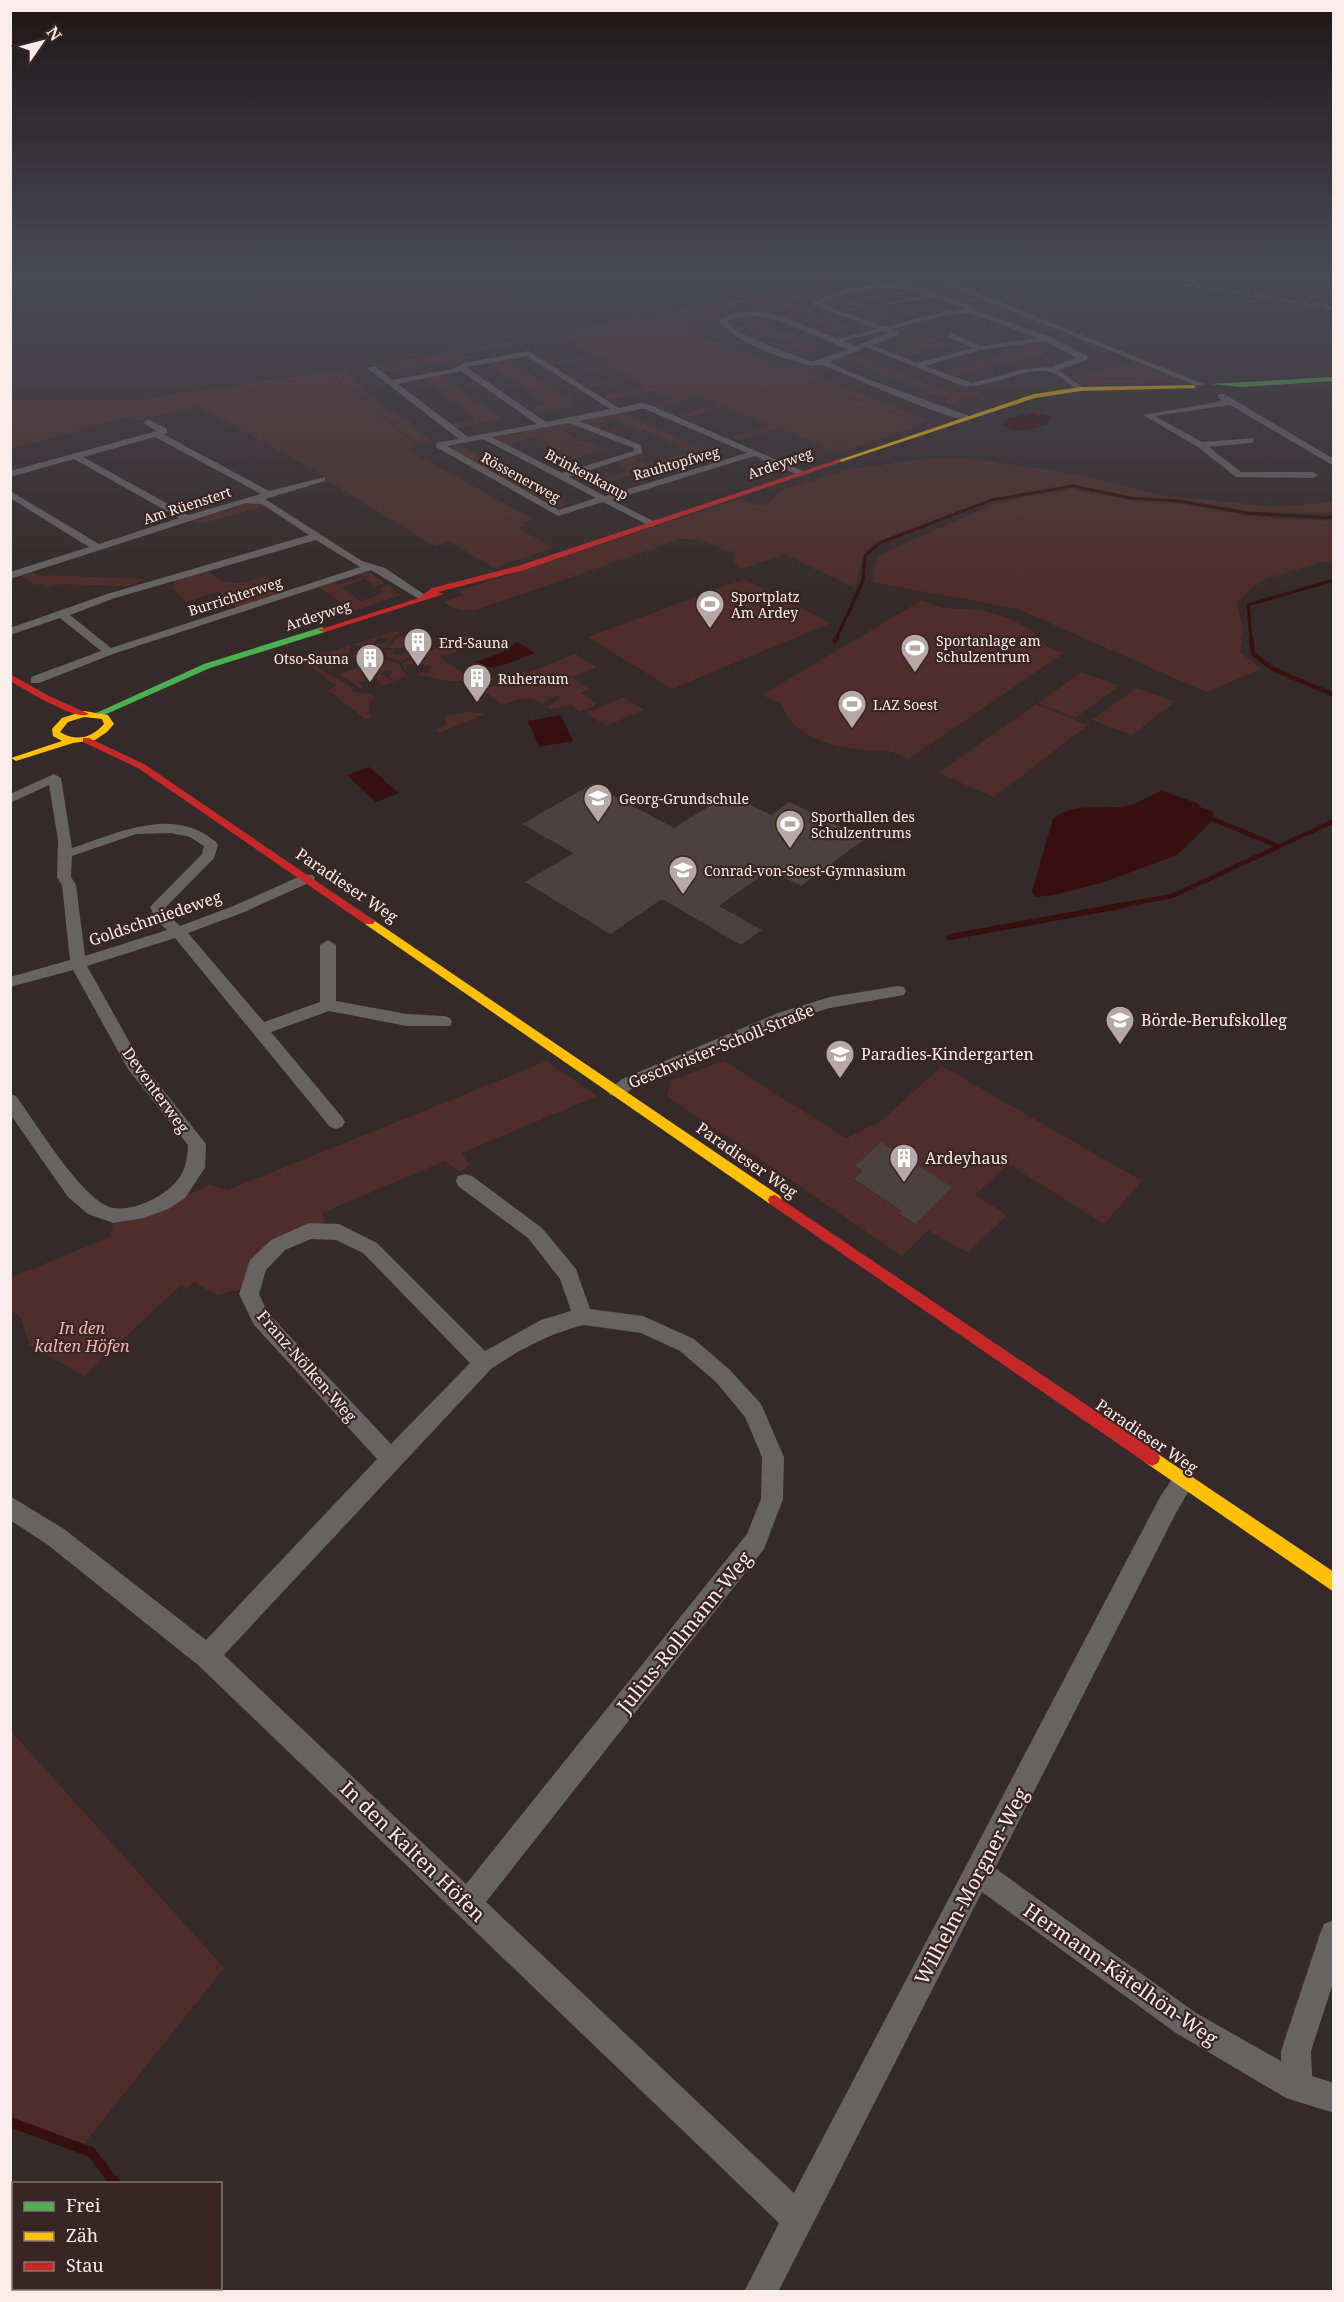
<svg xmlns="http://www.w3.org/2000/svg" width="1344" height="2302" font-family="'Noto Serif',serif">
<rect width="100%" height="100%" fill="#342a29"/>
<!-- green -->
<g fill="#4e2d2a" fill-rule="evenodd">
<path d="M877 276H921L994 305 977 300 965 302 959 300 970 297 958 293 945 294 940 292 948 290 913 280 902 283 898 279 881 283 850 284 854 288C843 289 837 284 828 290L835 293 814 290 788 303 798 305 792 307 846 325 859 322 869 326 862 325 821 333 818 332 827 327 802 316 787 319 782 317 794 314 765 303 748 305 745 303H739L741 305 725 307 733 312 718 308 705 314 720 318 718 319 693 315 690 317 689 329 700 337 691 329 692 317 714 320 698 321 700 325 698 327 707 337 702 338 705 340 711 339 785 367 804 364 819 369 806 374 812 373 837 385 928 420 923 422 829 389 800 375 827 390 926 424 838 453 774 426 777 429 740 440 732 437 769 425 724 406 684 418 678 416 718 404 700 396 662 406 676 413 674 414 654 405 672 399 653 391 607 400 601 396 646 387 633 379 588 388 583 384 627 376 615 368 598 371 603 376H600L592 371 569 376 566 373 610 365 597 357 554 365 550 362 592 354 556 332Z"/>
<path d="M899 288 893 290 916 298C900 300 893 294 876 298L884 302 872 299 859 303 888 313 902 310 894 307C906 304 916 308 928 306L918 301 942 299 930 301 938 305H958L929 308 870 321 865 319 875 315 858 309 840 311 853 307C839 301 831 308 821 303L833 297C844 296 851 303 865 297L853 293 859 292 872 296 886 293 880 289Z"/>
<path d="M998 306 1111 352C1099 354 1089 343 1078 341 1071 339 1065 343 1058 340L1069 338 1056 332 1042 334 1036 331 1046 328 1031 322 1016 325 1027 321 1013 316 997 318 1011 314C1000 308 991 313 980 309Z"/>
<path d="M747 315 819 347V349L796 356 790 354 808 348 797 347 767 336 753 339 748 336 761 333 752 328 736 330 733 327 748 325 743 319 728 320Z"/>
<path d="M928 327 932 329 921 333 947 344 964 342 906 356 898 354 912 350H895L920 339 910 335Z"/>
<path d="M510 341 516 345 458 355 467 362 461 363 456 360 381 373 371 366Z"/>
<path d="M1040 343 1042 344 1034 346 1046 354 1025 361 1002 363 953 377 944 374 948 372 945 370 1010 353 1030 352 1021 344Z"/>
<path d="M852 353 955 394 970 391 982 394 950 404 946 402 951 399 933 393 920 397 915 395 926 391 888 376 876 377 879 375 849 359 833 360Z"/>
<path d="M507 358 561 394H567L572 398 569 402 575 405 533 413 528 409 548 405 495 369 497 368 488 362Z"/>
<path d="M1136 362 1189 383 1081 384 1071 377Z"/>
<path d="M345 371 371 393 366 394 374 396 384 407 400 416 406 417 415 426 414 428 434 443 421 446 329 373Z"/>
<path d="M326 372 418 446 401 451 407 450 533 519 522 523 524 525 518 528 553 548 494 568 449 541 434 546 322 477 324 476 198 406 139 421 129 417 11 449V401H129Z"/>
<path d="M441 375 503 419 458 428 453 424 474 419 424 378Z"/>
<path d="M639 409 613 417 624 414 702 448 706 453 699 455 709 460 698 464 681 459 593 487 584 483 632 471 615 462 639 455 642 457 635 459 645 464 690 452 645 430 639 432 629 427 612 432 609 430 625 425 612 419 598 423 604 427 596 429 579 420Z"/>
<path d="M568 422 578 426 564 431 579 441H590L603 450 575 459 535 437 508 445 496 438 507 433 510 436 525 433 523 430 539 427 542 429 557 426 555 424Z"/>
<path d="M460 445 544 493 569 504 560 507 548 503 447 448Z"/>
<path d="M932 458H963L1075 474 1159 495 1274 507 1333 502V514L1248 512 1181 500 1132 497 1072 485 992 503 877 542 863 553 856 589 785 554 742 569 732 564 735 553 699 540 681 539 476 610C463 611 454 610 444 602L463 595 459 591 739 499 754 504 767 505 782 490 850 469Z"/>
<path d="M1074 490 1135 501 1181 504 1249 516 1333 521V561L1321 562 1260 581 1237 602 1243 631 1240 652 1262 669 1206 692 1018 609 872 582 877 556 994 504 1044 493Z"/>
<path d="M251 502 262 503 266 506 200 524 192 521Z"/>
<path d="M207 571C230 589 239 584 265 576L287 592 238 607 218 592 187 602 171 588 175 581Z"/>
<path d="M32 572 37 575 147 579 128 586 59 584 49 587 42 583 35 585 20 576Z"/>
<path d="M369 572 384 583 375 586 365 579 342 587 361 601 384 593 379 588 388 585 402 595 353 611 318 587 334 582 338 585 362 577 359 574Z"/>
<path d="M744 579 831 623 672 689 588 637Z"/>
<path d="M922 600 943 608 980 610 1008 618 1032 630 1046 646 1064 653 908 759C903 757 897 753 891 752 883 749 872 751 863 750 833 747 790 737 782 704L762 695Z"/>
<path d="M396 631 400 633 392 638 386 647H377V644L387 643 389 638 378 637 372 647 351 660 354 651H362L365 646 351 645 345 660 330 668 327 666 329 660H337L340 655 326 654 323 663 316 658 319 655Z"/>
<path d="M401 635 416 646 414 654 400 662 387 657 385 650H394L392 654 403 655 406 648H389L396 638Z"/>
<path d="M469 635 472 637 461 644 455 653 439 656 469 678V684L463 681C456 683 427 677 419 674L428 672 430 666 414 663 408 665 406 670 402 663Z"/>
<path d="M575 654 597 667 572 677 589 689 581 693 596 703 595 706 579 712 572 705 550 709 548 707 562 697 556 695 543 704C529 694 517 700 503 705L483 690Z"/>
<path d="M385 659 399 664 406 675 396 681 390 678 392 671 385 670 380 674 395 682 382 686 377 678 359 682 362 688H360L339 674Z"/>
<path d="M313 665 354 688 350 691 372 694 374 699 370 701 368 713 372 717 365 719 328 690 336 686 310 666Z"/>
<path d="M1082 672 1119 686 1075 718 1038 703Z"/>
<path d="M1136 688 1175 702 1132 735 1092 720Z"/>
<path d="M624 697 644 710 606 726 586 713Z"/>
<path d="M1036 704 1088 725 994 797 938 773Z"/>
<path d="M469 712 486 714 439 733 435 730 445 725V716Z"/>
<path d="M547 1061 597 1096 462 1153 469 1165 460 1172 445 1161 322 1213 326 1223 300 1228 248 1267 240 1290 216 1295 194 1282 187 1288 181 1285 84 1376 29 1345 21 1318 11 1310 10 1278 110 1237 114 1220 199 1190 209 1184 228 1190Z"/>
<path d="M724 1061 846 1138 880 1122 942 1066 1142 1181 1104 1224 1008 1164 975 1195 1007 1215 968 1253 928 1230 902 1256 667 1096 671 1080ZM881 1142 952 1187 915 1224 900 1214 902 1211 854 1180 863 1171 855 1166Z"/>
<path d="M11 1731 224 1968 80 2149 11 2123Z"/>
</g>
<!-- water -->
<g fill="#360f0e">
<path d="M1032 412 1052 417 1047 425C1032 428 1014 435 1002 424L1006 419Z"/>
<path d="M517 642 535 653C518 659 495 672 476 666L475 662 503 652Z"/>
<path d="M561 715 573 741 539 747 528 721Z"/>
<path d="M369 767 399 793 376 802 347 775Z"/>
<path d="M1162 791 1197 803 1200 807 1214 812 1209 824 1177 855 1101 883 1054 895 1036 897 1032 891 1053 819C1073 801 1101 811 1126 806 1138 804 1150 795 1162 791Z"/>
</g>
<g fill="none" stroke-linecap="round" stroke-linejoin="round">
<!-- stream-far3 -->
<g stroke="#360f0e" stroke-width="3">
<path d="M836 639 863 581 865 556 879 543 992 500 1073 486 1131 498 1180 501 1248 513 1334 518"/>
<path d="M1251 639 1248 605 1334 580"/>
</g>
<!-- stream-far2 -->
<g stroke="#360f0e" stroke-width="4.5">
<path d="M1251 637 1253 654 1273 669 1334 695"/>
<path d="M835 641 837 637"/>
<path d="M1210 818 1278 846"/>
<path d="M1117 906 1172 896 1334 821"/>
</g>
<!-- stream-far1 -->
<path stroke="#360f0e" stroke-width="6" d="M950 937 1125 905"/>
<!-- stream -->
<g stroke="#360f0e" stroke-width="10">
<path d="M10 2122 91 2152 116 2184"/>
<path d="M201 2288 203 2292"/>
</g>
</g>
<!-- building -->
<g fill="#4a4140">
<path d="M592 784 674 828 729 794 771 815 790 802 865 839 801 886 770 870 719 906 762 930 741 945 662 899 610 934 525 882 573 853 522 824Z"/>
<path d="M881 1142 952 1187 915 1224 899 1213 902 1211 854 1179 863 1171 855 1166Z"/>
</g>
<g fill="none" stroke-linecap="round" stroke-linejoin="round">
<!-- street -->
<g fill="#686363" fill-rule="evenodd">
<path d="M925 276H935L1204 384 1197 386Z"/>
<path d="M887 284C918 285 946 296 975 307V310L1050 337 1087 356V360L1058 370 1085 389 1078 391C1070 385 1060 375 1051 372 1029 365 988 389 963 386L866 347 829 362 857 375 969 416 970 418 966 421C918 407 871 385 825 366 818 364 813 367 807 365 776 356 739 345 718 320L736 312H765L797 322 837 339 876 329 812 304V302L848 289ZM887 288 910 290 930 295 887 302 885 305 936 297 966 309 942 312 884 327 820 303 849 293ZM969 313 1038 338 981 346 951 333 948 337 973 348 917 363 873 345 898 335V331L892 329 942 316ZM750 315 777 320 848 349 812 362 764 344 737 331 727 321ZM884 331 888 333 855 346 843 341ZM1045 341 1077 358 1051 367 1024 369 972 383 925 366 980 350Z"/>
<path d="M528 351 619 408 641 403 650 405 807 473 799 475 754 456 612 500 655 522 657 524 652 527 603 502 558 516 436 447V443L459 439 367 368 374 366 392 380 453 369 464 363ZM527 356 610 409 546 422 466 367ZM461 371 537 424 468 437 398 384ZM641 409H645L747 453 605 496 569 477 642 453 641 445 579 421ZM569 423 626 445 634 448V451L562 473 492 437ZM483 439 596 498 559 510 447 446Z"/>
<path d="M1218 394H1224L1334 459V466L1230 405 1155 416 1202 442 1253 438V442L1250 443 1209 447 1241 472H1313L1318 475 1313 478 1236 477 1198 447 1143 415 1223 401 1218 398Z"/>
<path d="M148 419 167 429V433L163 434 269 491 325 477V481L265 499 362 561 385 568 428 597 423 600 419 599 371 570 113 654 39 683H31V677L101 651 60 618 10 635V628L107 594 309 535 262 504 246 503 10 579V572L89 547 10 498V491L99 544 179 518 74 459 10 477V471L157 431 145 424 144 422ZM155 437 261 494 188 515 83 457ZM316 540 360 567 111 648 70 615 115 598Z"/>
<path d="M54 774 61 778 72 848C118 833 173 805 216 842L218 845 214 858 165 908 168 915 180 926 231 907 303 875H313L315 878 313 881 242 913 188 933 264 1022 320 1002V945L328 940 336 945V1001L407 1014 444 1016 450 1018 452 1022 450 1026H407L329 1011 271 1032 342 1117 345 1122 342 1127 336 1129 330 1127 175 938 87 966 140 1061 206 1144 205 1168 185 1198 168 1209 144 1218 113 1223 88 1214 68 1197 10 1114V1094L16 1096C34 1120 85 1205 114 1208 127 1210 146 1204 157 1197 180 1183 187 1171 188 1145L128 1069 73 970 10 987V977L70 960 62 885 57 877 58 840 49 785 10 803V794ZM171 833 190 837 204 846 202 854 150 907 156 920 167 930 85 956 76 885 71 877 72 856 136 834Z"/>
<path d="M898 986 904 987 906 991 904 995 830 1008 790 1020 634 1087C626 1093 620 1098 610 1095L607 1091 622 1079 778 1013 830 997Z"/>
<path d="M465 1174 472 1176 542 1228 576 1269 590 1309 643 1316 694 1339 730 1370 761 1404 784 1457 783 1499 764 1549 486 1902 794 2193 1160 1497 1176 1473 1184 1470 1192 1473 1195 1480 1176 1513 995 1868 1196 2013 1281 2061V2051L1320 1934 1324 1924 1334 1920V1980L1311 2051 1312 2076 1334 2083V2113L1286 2098 1176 2033 982 1892 778 2292H744L779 2223 198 1665 48 1545 10 1520V1496L64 1529 206 1640 377 1459 254 1325 239 1294 250 1260 271 1240 309 1223 339 1224 377 1243 485 1351 541 1320 571 1311 560 1279 528 1238 458 1186 456 1181 458 1176ZM311 1239 336 1240 363 1253 470 1363 391 1444 268 1313 259 1294 266 1270 285 1250ZM583 1325 641 1333 680 1351 716 1382 745 1417 762 1457 761 1499 747 1534 466 1884 224 1655 491 1369C520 1349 549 1334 583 1325Z"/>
</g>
<!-- fast -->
<g fill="#4caf50" fill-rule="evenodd">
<path d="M1334 377V381L1241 387 1210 384Z"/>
<path d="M322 627 326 630 325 632 210 668 102 716 94 714 204 664Z"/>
</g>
<!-- slow -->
<g fill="#ffc107" fill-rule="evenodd">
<path d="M1194 385 1196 388 1081 391 1035 398 841 462 836 461 1034 394 1081 387Z"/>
<path d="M84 711 108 715 114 724 107 732 95 740 73 743 16 761 11 758 62 741 53 736 52 729 62 718ZM84 717 102 719 104 724C92 738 76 742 60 732L68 722Z"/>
<path d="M369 917 780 1196 782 1200 780 1204H770L365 924V918Z"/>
<path d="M1152 1450 1334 1572V1592L1146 1463 1144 1458 1146 1453Z"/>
</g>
<!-- jam -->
<g fill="#c62828" fill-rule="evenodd">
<path d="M839 459 841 462 524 570 438 592 444 594 325 632 318 630 419 598 432 588 518 566Z"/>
<path d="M10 674 49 696 89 714C77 722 24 689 10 681Z"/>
<path d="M83 738H89L144 764 375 921 373 924H365L138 768 83 742Z"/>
<path d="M775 1195 1158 1453 1160 1458 1158 1463 1152 1466 1146 1463 770 1204 768 1200 770 1196Z"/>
</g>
<!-- rail casing -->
<g stroke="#6d6665" stroke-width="3">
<path id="rail" d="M1130 276 1334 308"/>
</g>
<!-- rail -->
<use href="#rail" stroke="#392624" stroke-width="2" stroke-dasharray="6" stroke-linecap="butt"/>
</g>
<!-- sky -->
<linearGradient id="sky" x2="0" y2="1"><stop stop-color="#1d1717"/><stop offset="0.46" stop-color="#4a4a54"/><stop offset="1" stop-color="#4a4a54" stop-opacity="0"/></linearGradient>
<rect width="1344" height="599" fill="url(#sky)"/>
<!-- icons -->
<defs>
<g id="stadium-pin" transform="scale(1.5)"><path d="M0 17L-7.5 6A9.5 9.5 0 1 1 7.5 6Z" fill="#b5a8a6" stroke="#392624"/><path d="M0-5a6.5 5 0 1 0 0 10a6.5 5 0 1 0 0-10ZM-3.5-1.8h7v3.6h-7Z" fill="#fff"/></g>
<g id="building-pin" transform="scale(1.5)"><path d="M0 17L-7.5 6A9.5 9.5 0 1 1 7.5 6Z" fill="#b5a8a6" stroke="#392624"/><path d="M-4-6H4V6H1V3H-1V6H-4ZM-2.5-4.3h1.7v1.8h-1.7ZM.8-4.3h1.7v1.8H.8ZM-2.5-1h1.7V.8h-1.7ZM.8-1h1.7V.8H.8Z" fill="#fff"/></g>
<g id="school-pin" transform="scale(1.5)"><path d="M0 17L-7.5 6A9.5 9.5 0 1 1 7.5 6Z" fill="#b5a8a6" stroke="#392624"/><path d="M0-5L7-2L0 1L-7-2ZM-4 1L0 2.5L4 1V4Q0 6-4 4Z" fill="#fff"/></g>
</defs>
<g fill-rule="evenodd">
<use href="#stadium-pin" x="710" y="604"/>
<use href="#building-pin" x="418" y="642"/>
<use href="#stadium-pin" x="915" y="648"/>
<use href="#building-pin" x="370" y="658"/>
<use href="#building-pin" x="477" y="678"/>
<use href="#stadium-pin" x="852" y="704"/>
<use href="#school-pin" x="598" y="798"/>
<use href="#stadium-pin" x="790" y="824"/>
<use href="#school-pin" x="683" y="870"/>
<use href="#school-pin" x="1120" y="1020"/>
<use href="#school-pin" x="840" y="1054"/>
<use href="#building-pin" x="904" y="1158"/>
</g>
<g text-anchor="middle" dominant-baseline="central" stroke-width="4.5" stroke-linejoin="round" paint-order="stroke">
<!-- far-street labels -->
<g font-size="14" fill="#faecea" stroke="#392624">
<text transform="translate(676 463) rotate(-16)">Rauhtopfweg</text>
<text transform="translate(780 463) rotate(-19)">Ardeyweg</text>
<text transform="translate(587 474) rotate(28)">Brinkenkamp</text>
<text transform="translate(521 477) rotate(29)">Rössenerweg</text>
<text transform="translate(187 505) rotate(-18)">Am Rüenstert</text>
<text transform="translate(235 596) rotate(-18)">Burrichterweg</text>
<text transform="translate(318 615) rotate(-18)">Ardeyweg</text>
</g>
<!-- far-poi labels -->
<g font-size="14" fill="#faecea" stroke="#392624" text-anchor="start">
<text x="731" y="596">Sportplatz<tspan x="731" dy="16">Am Ardey</tspan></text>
<text x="936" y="640">Sportanlage am<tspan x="936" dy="16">Schulzentrum</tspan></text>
<text x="439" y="642">Erd-Sauna</text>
<text x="349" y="658" text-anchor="end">Otso-Sauna</text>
<text x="498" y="678">Ruheraum</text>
<text x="873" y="704">LAZ Soest</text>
<text x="619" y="798">Georg-Grundschule</text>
<text x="811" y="816">Sporthallen des<tspan x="811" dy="16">Schulzentrums</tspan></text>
<text x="704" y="870">Conrad-von-Soest-Gymnasium</text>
</g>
<!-- street labels -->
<g font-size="16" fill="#faecea" stroke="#392624">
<text transform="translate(347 885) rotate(34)">Paradieser Weg</text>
<text transform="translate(155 918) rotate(-19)">Goldschmiedeweg</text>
<text transform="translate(721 1046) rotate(-22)">Geschwister-Scholl-Straße</text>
<text transform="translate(156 1090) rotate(54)">Deventerweg</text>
<text transform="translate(747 1160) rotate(35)">Paradieser Weg</text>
<text transform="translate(307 1366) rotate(49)">Franz-Nölken-Weg</text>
<text transform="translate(1147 1436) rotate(34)">Paradieser Weg</text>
</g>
<!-- poi labels -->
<g font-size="16" fill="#faecea" stroke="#392624" text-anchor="start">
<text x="1141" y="1020">Börde-Berufskolleg</text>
<text x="861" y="1054">Paradies-Kindergarten</text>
<text x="925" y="1158">Ardeyhaus</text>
</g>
<!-- park labels -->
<g font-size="16" font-style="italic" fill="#f5b3ad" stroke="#392624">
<text x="82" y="1328">In den<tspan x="82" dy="18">kalten Höfen</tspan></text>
</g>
<!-- near-street labels -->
<g font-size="20" fill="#faecea" stroke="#392624">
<text transform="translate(684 1632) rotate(-51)">Julius-Rollmann-Weg</text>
<text transform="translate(413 1851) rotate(44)">In den Kalten Höfen</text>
<text transform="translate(971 1886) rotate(-62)">Wilhelm-Morgner-Weg</text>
<text transform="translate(1121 1974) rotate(35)">Hermann-Kätelhön-Weg</text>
</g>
</g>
<!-- border -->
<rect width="1344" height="2302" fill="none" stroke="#faecea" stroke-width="24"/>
<!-- legend -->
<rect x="12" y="2182" width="210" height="108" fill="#392624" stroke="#867573" stroke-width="1.5"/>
<rect x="24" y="2202" width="30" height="9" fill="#4caf50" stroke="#867573" stroke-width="1.5"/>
<text x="66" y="2212" font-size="18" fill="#faecea">Frei</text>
<rect x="24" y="2232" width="30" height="9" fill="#ffc107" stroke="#867573" stroke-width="1.5"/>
<text x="66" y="2242" font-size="18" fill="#faecea">Zäh</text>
<rect x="24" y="2262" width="30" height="9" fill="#c62828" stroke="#867573" stroke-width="1.5"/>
<text x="66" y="2272" font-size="18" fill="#faecea">Stau</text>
<!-- north arrow -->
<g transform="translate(42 42) rotate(55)" stroke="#392624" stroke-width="4.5" paint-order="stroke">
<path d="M0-4.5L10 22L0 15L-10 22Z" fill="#faecea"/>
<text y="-9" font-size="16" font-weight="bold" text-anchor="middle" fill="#faecea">N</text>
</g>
</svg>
